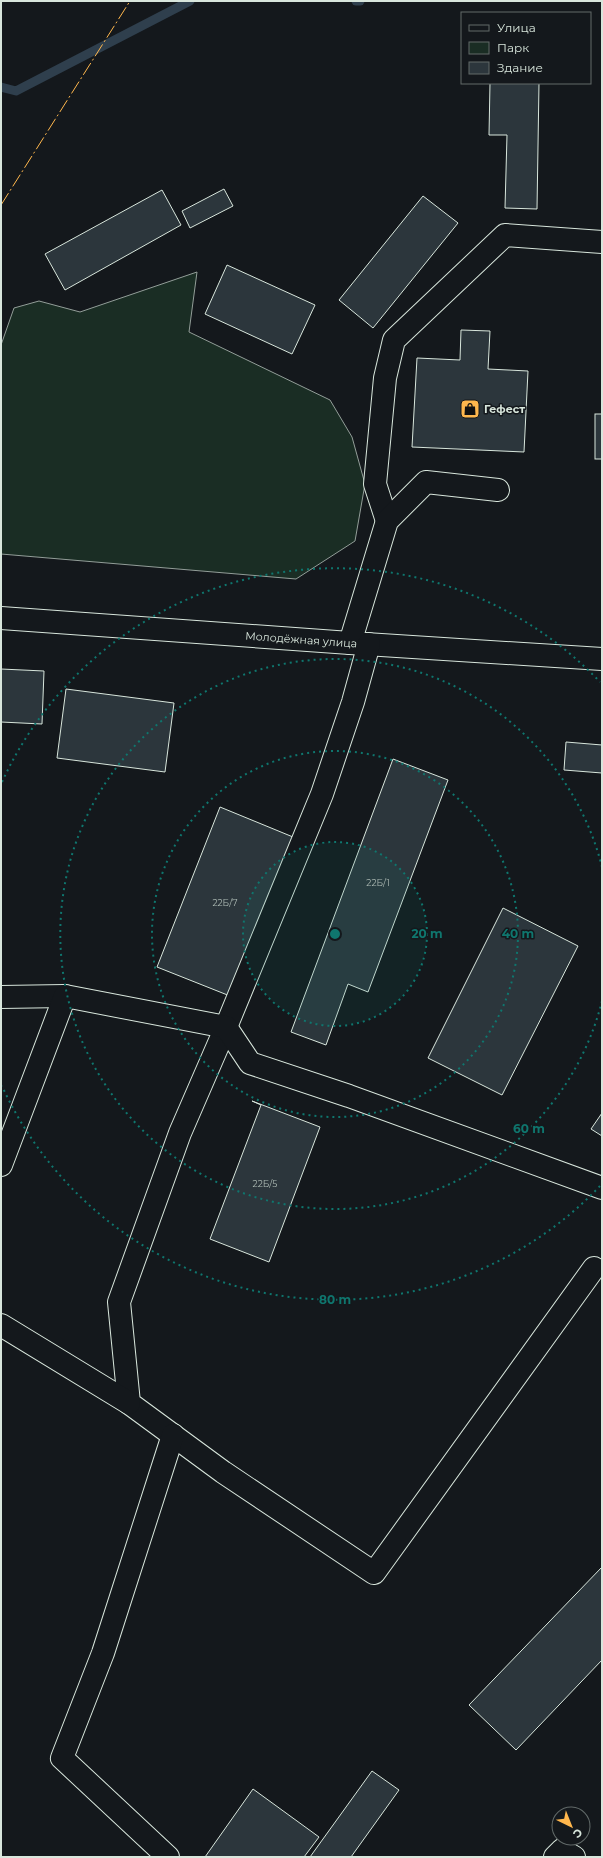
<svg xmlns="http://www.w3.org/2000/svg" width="603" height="1858" font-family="Montserrat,sans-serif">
<rect width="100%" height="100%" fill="#14181c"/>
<!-- green -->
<path fill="#1a2d24" stroke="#939e99" d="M197 272 189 332 330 400 352 437 365 484 355 541 296 579 1 554V345L14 308 39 301 80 312Z"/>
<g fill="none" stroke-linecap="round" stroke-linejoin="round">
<!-- stream -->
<g stroke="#2f3f4d" stroke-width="9">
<path d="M356 1H360"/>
<path d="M1 87 16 91 190 1"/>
</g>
</g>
<!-- building -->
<g fill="#2c363c" stroke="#d8e6dc">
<path d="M490 83H539L537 209 505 208 507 135H489Z"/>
<path d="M224 189 233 206 190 228 182 211Z"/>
<path d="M162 190 181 225 65 290 45 254Z"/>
<path d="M423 196 458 223 373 328 339 300Z"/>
<path d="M227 265 315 305 292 354 205 314Z"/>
<path d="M461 330 490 331 488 369 528 371 524 452 412 447 417 358 460 360Z"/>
<rect x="595" y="414" width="7" height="45"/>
<path d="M1 669 44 671 42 724 1 722Z"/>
<path d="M66 689 174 703 165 772 57 758Z"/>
<path d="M566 742 602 745V773L564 770Z"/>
<path d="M393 759 448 780 368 992 348 984 326 1045 291 1032Z"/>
<path d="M220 807 293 837 230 996 157 967Z"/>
<path d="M503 908 578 946 502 1095 428 1058Z"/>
<path d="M252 1101 320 1127 269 1262 210 1239 261 1105Z"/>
<path d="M602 1113V1136L591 1129Z"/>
<path d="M602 1567V1660L516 1750 469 1705Z"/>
<path d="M372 1771 399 1790 351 1857H310Z"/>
<path d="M253 1789 319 1837 304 1857H205Z"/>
</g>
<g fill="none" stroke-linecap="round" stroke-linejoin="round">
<!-- minor casing -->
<g stroke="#d8e6dc" stroke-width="24">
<g id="minor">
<path d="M387 521 375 484 385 378 394 340 505 235 602 242"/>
<path id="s1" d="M1 618 350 643 602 659"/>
<path d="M350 643 387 521 426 482 498 490"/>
<path d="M369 644 353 702 322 794 226 1027 180 1133 119 1302 129 1403 223 1472 374 1573 594 1268"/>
<path d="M1 997 65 996"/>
<path d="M1 1165 65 996 226 1027 250 1063 349 1096 602 1188"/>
<path d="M1 1325 129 1403"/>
<path d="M168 1857 62 1758 103 1653 173 1435"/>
<path d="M555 1857 562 1850 574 1857"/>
</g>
</g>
<!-- minor -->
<use href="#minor" stroke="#14181c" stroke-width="22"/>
<!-- power -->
<path stroke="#ffb74d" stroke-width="1" stroke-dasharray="14 3 2 3" stroke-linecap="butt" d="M1 205 130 1"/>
</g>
<!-- distance rings -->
<circle cx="335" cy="934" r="92" fill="#0f766e" fill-opacity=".12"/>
<g fill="none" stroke="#0f766e" stroke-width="2" stroke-dasharray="2 4">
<circle cx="335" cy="934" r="92"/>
<circle cx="335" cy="934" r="183"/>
<path d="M602 1001A275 275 0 1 1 602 867"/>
<path d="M600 1186A366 366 0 0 1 2 1086M2 782A366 366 0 0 1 600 682"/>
</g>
<!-- icons -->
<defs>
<g id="shop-square" transform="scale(1)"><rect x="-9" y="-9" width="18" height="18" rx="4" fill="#ffb74d" stroke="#14181c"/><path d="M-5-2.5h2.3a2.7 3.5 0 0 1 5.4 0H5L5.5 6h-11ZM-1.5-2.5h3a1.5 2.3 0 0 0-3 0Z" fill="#111"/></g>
</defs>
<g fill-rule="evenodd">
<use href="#shop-square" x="470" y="409"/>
</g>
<g text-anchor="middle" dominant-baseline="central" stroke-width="3" stroke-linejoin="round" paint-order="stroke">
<!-- number labels -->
<g font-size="9" fill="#adbab4">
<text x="378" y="882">22Б/1</text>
<text x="225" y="902">22Б/7</text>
<text x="265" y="1183">22Б/5</text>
</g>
<!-- poi labels -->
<g font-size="11" font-weight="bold" fill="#d8e6dc" stroke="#14181c" text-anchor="start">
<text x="484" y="409">Гефест</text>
</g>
<!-- street labels -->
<g font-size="11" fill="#d8e6dc" stroke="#14181c">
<text stroke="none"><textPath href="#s1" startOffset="301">Молодёжная улица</textPath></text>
</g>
</g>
<circle cx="335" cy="934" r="6" fill="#0f766e" stroke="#14181c" stroke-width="2"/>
<g font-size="12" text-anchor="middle" font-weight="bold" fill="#0f766e" stroke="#14181c" stroke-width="3" stroke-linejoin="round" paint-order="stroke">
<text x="427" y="938">20 m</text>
<text x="518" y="938">40 m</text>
<text x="529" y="1133">60 m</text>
<text x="335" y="1304">80 m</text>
</g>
<!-- border -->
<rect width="603" height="1858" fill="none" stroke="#d8e6dc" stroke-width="4"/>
<!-- legend -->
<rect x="461" y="12" width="130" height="72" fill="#14181c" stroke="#626a69"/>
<rect x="469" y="25" width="20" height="6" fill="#14181c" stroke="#626a69"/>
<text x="497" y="32" font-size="12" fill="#d8e6dc">Улица</text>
<rect x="469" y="42" width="20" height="12" fill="#1a2d24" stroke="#626a69"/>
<text x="497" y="52" font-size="12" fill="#d8e6dc">Парк</text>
<rect x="469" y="62" width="20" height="12" fill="#2c363c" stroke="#626a69"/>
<text x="497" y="72" font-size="12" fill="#d8e6dc">Здание</text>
<!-- north arrow -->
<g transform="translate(571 1826) rotate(137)"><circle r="19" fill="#14181c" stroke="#626a69"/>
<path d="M0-3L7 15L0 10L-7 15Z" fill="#ffb74d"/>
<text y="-6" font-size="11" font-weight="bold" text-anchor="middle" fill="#d8e6dc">С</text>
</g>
</svg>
